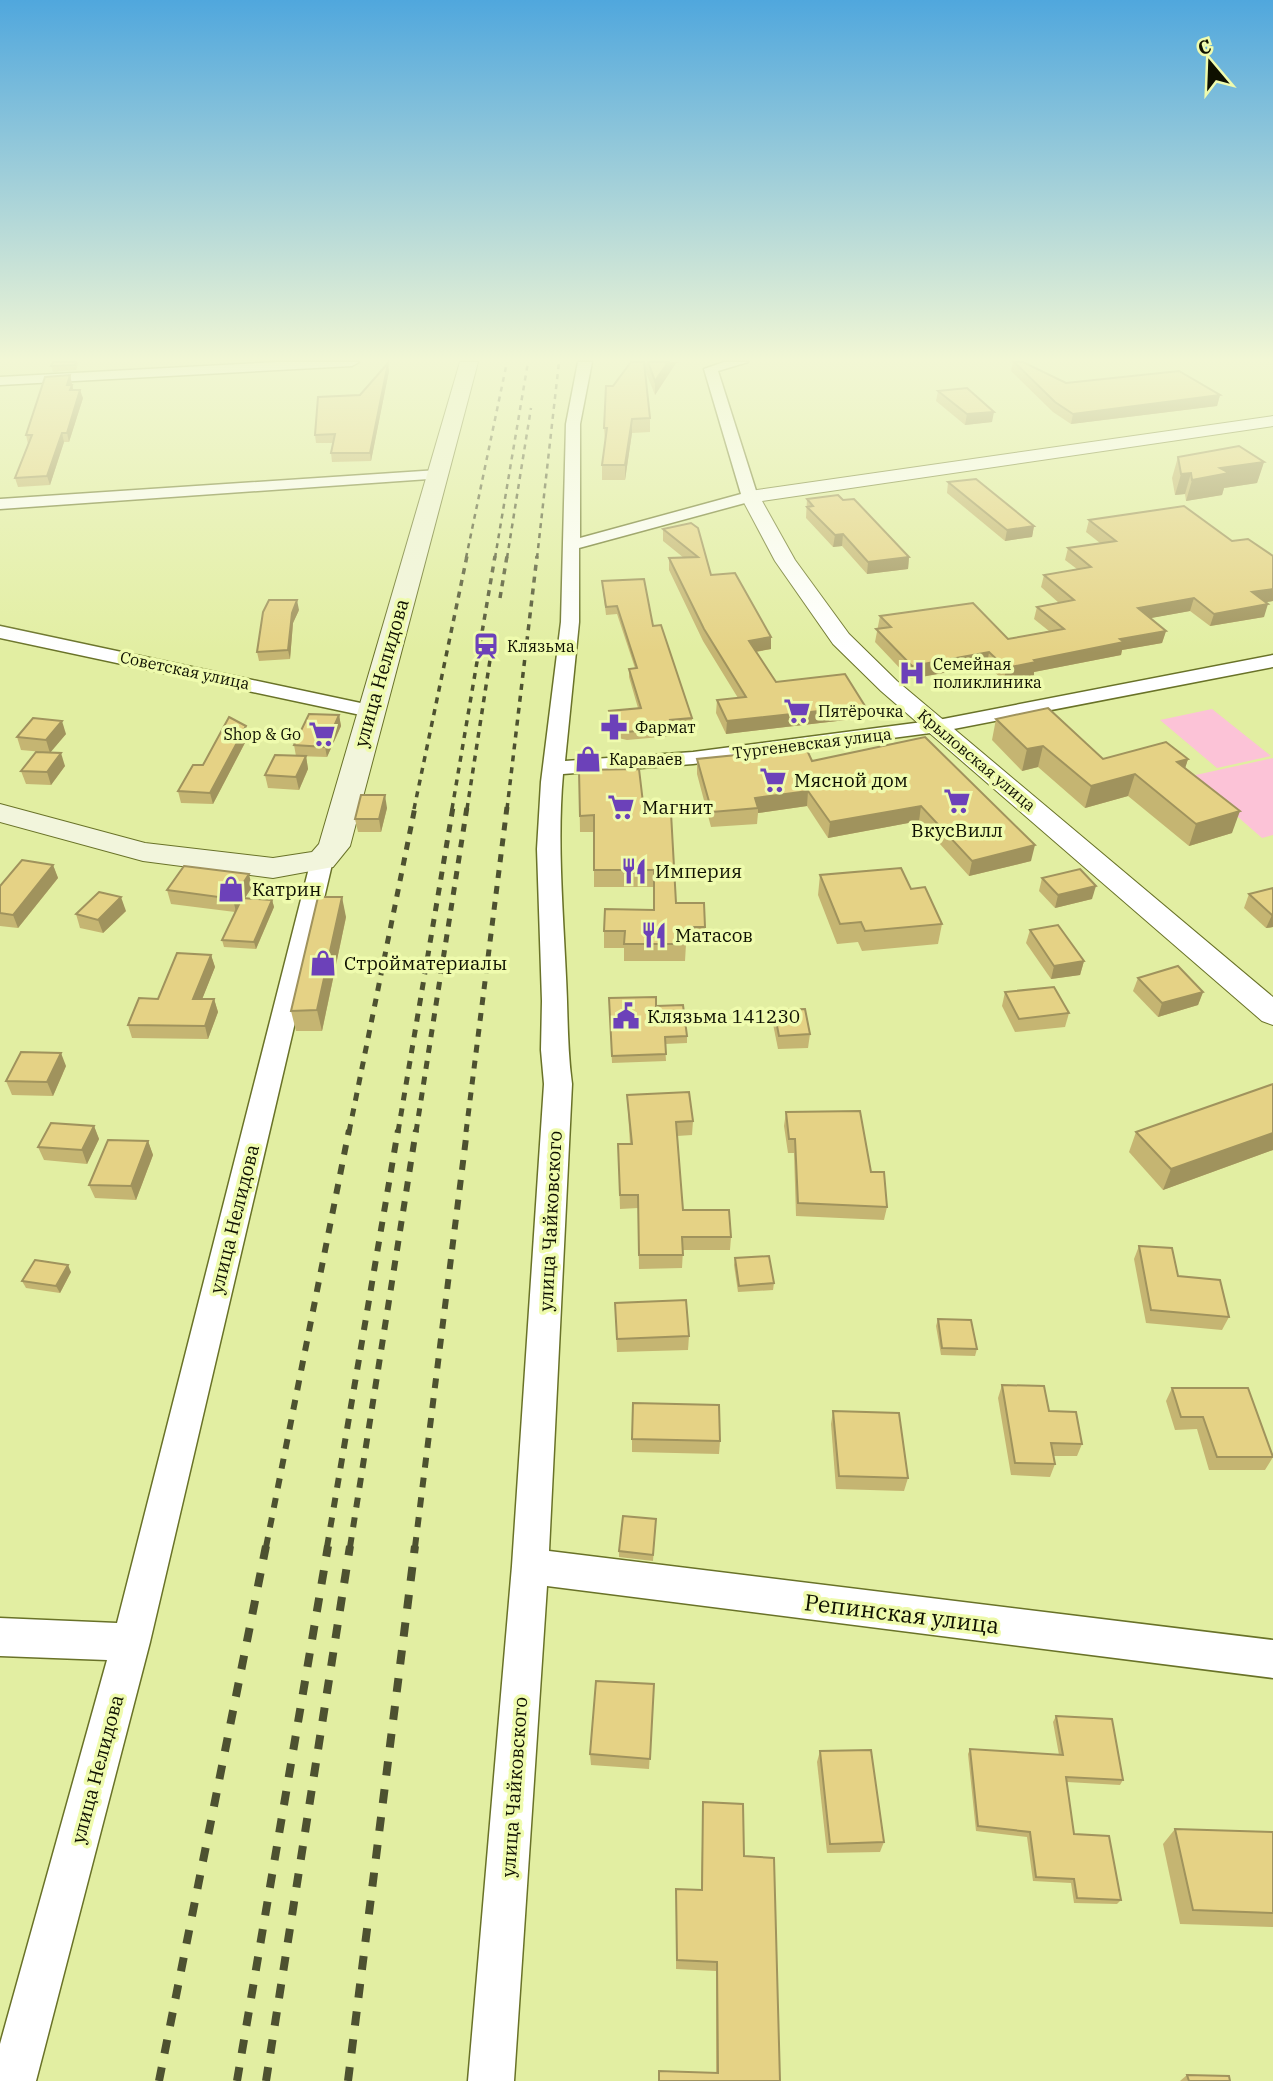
<svg xmlns="http://www.w3.org/2000/svg" width="1273" height="2081" font-family="'IBM Plex Serif',serif">
<rect width="100%" height="100%" fill="#e2eea2"/>
<!-- green -->
<g fill="#fcc3d7">
<path d="M1212 709 1271 756 1217 768 1160 720Z"/>
<path d="M1273 758V835L1262 838 1191 776Z"/>
</g>
<g fill="none" stroke-linecap="round" stroke-linejoin="round">
<!-- minor casing -->
<g stroke="#697228" stroke-width="3">
<g id="minor">
<path d="M277 362H359L352 366 0 385V377Z"/>
<path d="M578 362H592L580 424V538L741 494 704 369 724 362H748L718 371 758 497 756 500 579 548V622L565 761 693 752 938 720 1273 655V667L938 732 693 764 563 774C557 841 563 909 566 977 568 1013 567 1048 572 1084L549 1551 1273 1640V1678L547 1586 514 2081H468L512 1566 544 1084 541 1050 542 1001 537 849 541 782 561 622 566 424Z"/>
<path d="M438 470 446 475 443 478 0 509V499Z"/>
<path d="M0 626 370 705 377 707 380 711 377 715 370 717 0 638Z"/>
<path d="M322 853 330 855 333 860 150 1642 36 2081H0V2044L107 1660 0 1656V1618L117 1623 311 860 314 855Z"/>
</g>
</g>
<!-- tertiary casing -->
<g stroke="#697228" stroke-width="2">
<path id="tertiary" d="M1273 416V426L762 501 795 560 849 634 897 681 1273 997V1025L1262 1021 881 691 833 644 775 561 741 497 750 491Z"/>
</g>
<!-- secondary casing -->
<g stroke="#697228" stroke-width="2">
<path id="secondary" d="M460 362H478L350 846 333 867 273 878 143 861 0 822V804L145 843 273 858 312 852 319 844Z"/>
</g>
<!-- minor -->
<use href="#minor" fill="#fff" fill-rule="evenodd"/>
<!-- tertiary -->
<use href="#tertiary" fill="#fff" fill-rule="evenodd"/>
<!-- secondary -->
<use href="#secondary" fill="#f2f5dc" fill-rule="evenodd"/>
<!-- rail-far4 -->
<g stroke="#4d5130" stroke-width="2.5" stroke-dasharray="5 5" stroke-linecap="butt">
<path d="M466 558 507 362"/>
<path d="M495 558 528 362"/>
<path d="M507 558 531 408"/>
<path d="M537 558 559 362"/>
</g>
<!-- rail-far3 -->
<g stroke="#4d5130" stroke-width="3.5" stroke-dasharray="6 6" stroke-linecap="butt">
<path d="M500 598 507 556"/>
<path d="M414 809 467 556"/>
<path d="M452 809 495 556"/>
<path d="M467 809 490 660"/>
<path d="M507 809 537 556"/>
</g>
<!-- rail-far2 -->
<g stroke="#4d5130" stroke-width="5" stroke-dasharray="8 8" stroke-linecap="butt">
<path d="M349 1132 415 807"/>
<path d="M398 1132 453 807"/>
<path d="M416 1132 467 807"/>
<path d="M466 1132 507 807"/>
</g>
<!-- rail-far1 -->
<g stroke="#4d5130" stroke-width="6" stroke-dasharray="10 10" stroke-linecap="butt">
<path d="M266 1547 349 1130"/>
<path d="M327 1547 398 1130"/>
<path d="M350 1547 416 1130"/>
<path d="M415 1547 467 1130"/>
</g>
<!-- rail -->
<g stroke="#4d5130" stroke-width="8" stroke-dasharray="14 14" stroke-linecap="butt">
<path d="M159 2081 266 1546"/>
<path d="M237 2081 328 1546"/>
<path d="M266 2081 350 1546"/>
<path d="M348 2081 415 1546"/>
</g>
</g>
<!-- wall -->
<g fill="#c5b572">
<path d="M79 362 76 370 53 372 51 366Z"/>
<path d="M631 362H680L676 363 655 395 645 370 650 418V432L632 433 625 480H602V465L605 442 604 428 613 386Z"/>
<path d="M1013 362H1023L1066 383 1220 395 1217 406 1071 424 1053 412 1011 371Z"/>
<path d="M389 371 371 461 332 462 331 453 333 443H316L315 435 360 395Z"/>
<path d="M70 375 73 390 83 398 69 442H64L50 485 18 487 15 478 28 444 26 435Z"/>
<path d="M938 391 992 422 965 425 936 401Z"/>
<path d="M1178 457 1264 462 1257 483 1224 488 1222 495 1186 501 1185 494 1175 495 1172 478Z"/>
<path d="M948 482 1034 526 1032 537 1005 541 947 493Z"/>
<path d="M807 499 909 557 908 569 867 574 842 546 833 547 806 518Z"/>
<path d="M1089 520 1232 541 1273 556V601L1265 602 1264 617 1210 626 1190 611 1150 618 1166 631 1162 643 1122 650 1121 655 1034 672V675L1004 681 987 665 910 679 875 642 880 616 1008 639 1049 631 1034 619 1037 607 1059 603 1041 587 1044 575 1077 569 1065 560 1068 548 1100 543 1086 532Z"/>
<path d="M691 523 711 575 771 649 756 652 776 682 863 718 726 734 716 713 717 700 738 698 703 641 669 570V558H684L663 541V529Z"/>
<path d="M602 581 653 626 692 718V727L672 728V736L627 740 614 737 609 719V711L638 708 629 677V669L635 668 617 614 606 615Z"/>
<path d="M299 610 293 623 290 659 259 661 257 652Z"/>
<path d="M339 715 341 726 327 757 296 756 294 745Z"/>
<path d="M996 719 1103 759H1188L1185 768 1232 833 1189 846 1128 796 1085 808 1038 767 1022 771 992 740Z"/>
<path d="M246 726 248 737 213 804 181 803 178 791 203 765Z"/>
<path d="M66 734 50 752 65 766 51 785 26 784 21 771 43 752 21 750 17 737Z"/>
<path d="M925 737 1031 861 969 876 919 821 828 838 807 806 758 813 757 824 711 827 697 774V759L812 761Z"/>
<path d="M306 756 308 769 299 790 268 788 265 775Z"/>
<path d="M579 770 644 811 676 903 705 927 704 944H686L685 961H624V948H604V931L654 910V887H594V832H580Z"/>
<path d="M387 808 381 832H358L355 819Z"/>
<path d="M53 865 58 878 18 928 0 926V886Z"/>
<path d="M820 875 911 889 942 924 938 944 862 951 858 942 837 944 818 895Z"/>
<path d="M1042 878 1092 899 1055 908 1039 891Z"/>
<path d="M252 887 245 898 272 900 274 907 256 949 224 947 222 940 235 912 171 904 167 890Z"/>
<path d="M1273 888V927L1266 928 1244 908 1249 894Z"/>
<path d="M126 911 103 933 80 928 76 914Z"/>
<path d="M346 917 322 1031H296L291 1011Z"/>
<path d="M1030 930 1084 961 1080 975 1051 979 1026 943Z"/>
<path d="M211 955 215 967 202 999H214L218 1012 208 1039 132 1038 128 1025Z"/>
<path d="M1138 978 1203 992 1198 1005 1158 1017 1133 991Z"/>
<path d="M1005 992 1069 1013 1065 1027 1015 1032 1002 1006Z"/>
<path d="M609 998 656 1006 687 1036V1043L665 1044 666 1061 612 1063Z"/>
<path d="M774 1010 810 1034 808 1048 778 1049 773 1024Z"/>
<path d="M66 1066 53 1096 12 1095 6 1081Z"/>
<path d="M1273 1084V1150L1163 1190 1129 1152 1136 1132Z"/>
<path d="M627 1095 693 1121 692 1135 677 1136 683 1210 731 1237 730 1250H683L682 1268 639 1269 638 1208 620 1209 618 1144H630Z"/>
<path d="M786 1112 887 1207 884 1220 796 1216 794 1153H788L784 1126Z"/>
<path d="M94 1126 99 1139 87 1164 44 1160 38 1147Z"/>
<path d="M148 1141 153 1155 136 1200 95 1198 89 1185Z"/>
<path d="M1139 1246 1229 1317 1222 1330 1146 1323 1134 1259Z"/>
<path d="M735 1258 774 1283 773 1290 738 1292 734 1265Z"/>
<path d="M71 1272 60 1293 26 1288 22 1281Z"/>
<path d="M615 1303 689 1336 688 1350 617 1352Z"/>
<path d="M938 1319 977 1349 975 1356 941 1355 936 1326Z"/>
<path d="M1002 1385 1049 1411 1082 1444 1077 1456H1053L1055 1464 1050 1477 1011 1475 998 1398Z"/>
<path d="M1172 1388 1273 1457 1265 1470H1209L1197 1429 1175 1430 1166 1401Z"/>
<path d="M833 1411 908 1478 904 1491 836 1489 831 1424Z"/>
<path d="M632 1439 720 1441 719 1454 632 1452Z"/>
<path d="M656 1519 653 1561 619 1557V1551Z"/>
<path d="M654 1684 649 1769 591 1765 590 1754Z"/>
<path d="M1056 1716 1123 1780 1120 1785 1067 1782 1074 1834 1121 1900 1117 1904 1074 1903 1071 1883 1033 1881 1027 1837 976 1831 968 1754 970 1749 1059 1755 1053 1722Z"/>
<path d="M820 1751 884 1842 880 1852 827 1853 817 1762Z"/>
<path d="M703 1802 744 1856 780 2081 716 2073V1971L676 1969V1889L701 1890Z"/>
<path d="M1175 1829 1273 1832V1927L1180 1924 1163 1844Z"/>
<path d="M1187 2075 1230 2081H1180Z"/>
</g>
<!-- shaded-wall -->
<g fill="#a0935d">
<path d="M668 362H680L676 363 655 395V381Z"/>
<path d="M388 363 389 371 371 461 370 453Z"/>
<path d="M70 375 74 393 72 398 67 385Z"/>
<path d="M80 390 83 398 69 442 67 433Z"/>
<path d="M1220 395 1217 406 1071 424 1073 414Z"/>
<path d="M994 412 992 422 965 425 967 414Z"/>
<path d="M632 419V433L625 480V465Z"/>
<path d="M62 433 64 442 50 485 47 476Z"/>
<path d="M1264 462 1257 483 1224 488 1222 495 1186 501 1192 480 1220 468Z"/>
<path d="M1191 473 1185 494 1175 495 1181 474Z"/>
<path d="M1034 526 1032 537 1005 541 1007 530Z"/>
<path d="M843 534 842 546 833 547 835 535Z"/>
<path d="M909 557 908 569 867 574 868 562Z"/>
<path d="M1273 589V601L1248 605 1252 592Z"/>
<path d="M1194 598 1190 611 1135 621 1138 608Z"/>
<path d="M297 600 299 610 293 623 290 659 288 650 292 613Z"/>
<path d="M1268 604 1264 617 1210 626 1214 614Z"/>
<path d="M1166 631 1162 643 1122 650 1121 655 1034 672V675L1004 681 1006 668 1034 660 1120 639Z"/>
<path d="M771 637V649L748 653 749 641Z"/>
<path d="M989 652 987 665 910 679 912 666Z"/>
<path d="M865 706 863 718 726 734 727 721Z"/>
<path d="M339 715 341 726 327 757 325 747Z"/>
<path d="M62 721 66 734 50 753 46 740Z"/>
<path d="M246 726 248 737 213 804 210 793Z"/>
<path d="M1043 746 1038 767 1022 771 1027 749Z"/>
<path d="M61 753 65 766 51 785 47 772Z"/>
<path d="M306 756 308 769 299 790 296 777Z"/>
<path d="M1188 759 1181 781 1177 762Z"/>
<path d="M1135 774 1128 796 1085 808 1091 786Z"/>
<path d="M808 791 807 806 758 813V808L755 798Z"/>
<path d="M385 795 387 808 381 832 379 819Z"/>
<path d="M921 806 919 821 828 838 830 822Z"/>
<path d="M1240 811 1232 833 1189 846 1196 824Z"/>
<path d="M1035 845 1031 861 969 876 972 861Z"/>
<path d="M53 865 58 878 18 928 13 915Z"/>
<path d="M249 874 252 887 236 912 233 899Z"/>
<path d="M1096 886 1092 899 1055 908 1058 895Z"/>
<path d="M121 897 126 911 103 933 98 920Z"/>
<path d="M342 897 346 917 322 1031 317 1010Z"/>
<path d="M272 900 274 907 256 949 254 942Z"/>
<path d="M1272 915H1273V927L1266 928Z"/>
<path d="M211 955 215 967 197 1012 193 999Z"/>
<path d="M1084 961 1080 975 1051 979 1054 966Z"/>
<path d="M1203 992 1198 1005 1158 1017 1162 1003Z"/>
<path d="M214 999 218 1012 208 1039 205 1026Z"/>
<path d="M61 1053 66 1066 53 1096 47 1082Z"/>
<path d="M94 1126 99 1139 87 1164 82 1150Z"/>
<path d="M1273 1133V1150L1163 1190 1171 1169Z"/>
<path d="M148 1141 153 1155 136 1200 131 1186Z"/>
<path d="M68 1265 71 1272 60 1293 56 1286Z"/>
</g>
<!-- building -->
<g fill="#e5d285" stroke="#a0935d" stroke-width="2">
<path d="M53 362H76L75 365 51 366Z"/>
<path d="M631 362H644L650 418 632 419 625 465H602L607 428H604L606 386H613Z"/>
<path d="M648 362H668L655 381Z"/>
<path d="M1014 362H1023L1066 383 1179 371 1220 395 1073 414 1055 402Z"/>
<path d="M388 363 370 453H331L335 434 315 435 318 397 360 395Z"/>
<path d="M70 375 67 385H72L70 390H80L67 433H62L47 476 15 478 32 435H26L45 377Z"/>
<path d="M967 388 994 412 967 414 938 391Z"/>
<path d="M1239 446 1264 462 1220 468 1229 473 1192 480 1191 473 1181 474 1178 457Z"/>
<path d="M976 479 1034 526 1007 530 948 482Z"/>
<path d="M838 495 843 500 854 499 909 557 868 562 843 534 835 535 807 507 813 506 807 499Z"/>
<path d="M1184 506 1232 541 1248 539 1273 556V589L1252 592 1268 604 1214 614 1194 598 1138 608 1166 631 1120 639 1124 642 1034 660 1036 662 1006 668 989 652 912 666 876 629 891 627 880 616 973 603 1008 639 1064 629 1037 607 1074 600 1044 575 1091 567 1068 548 1116 541 1089 520Z"/>
<path d="M691 523 698 528 711 575 735 573 771 637 749 641 776 682 845 674 865 706 727 721 717 700 746 697 704 629 669 558 698 557 663 529Z"/>
<path d="M644 579 653 626 661 625 692 718 670 720 672 727 627 732 614 729 609 711 641 708 629 669 637 668 617 606 606 607 602 581Z"/>
<path d="M269 600H297L292 613 288 650 257 652 263 612Z"/>
<path d="M1048 708 1103 759 1166 742 1188 759 1177 762 1240 811 1196 824 1135 774 1091 786 1043 746 1027 749 996 719Z"/>
<path d="M309 714 339 715 325 747 294 745Z"/>
<path d="M229 717 246 726 210 793 178 791 193 765H203Z"/>
<path d="M33 718 62 721 46 740 17 737Z"/>
<path d="M925 737 1035 845 972 861 921 806 830 822 808 791 755 798 758 808 712 812 697 759 806 748 812 761Z"/>
<path d="M36 752 61 753 47 772 21 771Z"/>
<path d="M275 755 306 756 296 777 265 775Z"/>
<path d="M639 769 644 811 671 813 676 903H704L705 927H686V944H624L625 931H604L605 909 654 910V870H594V815L580 816 579 770Z"/>
<path d="M361 795H385L379 819H355Z"/>
<path d="M22 860 53 865 13 915 0 913V886Z"/>
<path d="M184 866 249 874 233 899 167 890Z"/>
<path d="M901 868 911 889 925 887 942 924 865 931 861 922 840 924 820 875Z"/>
<path d="M1080 869 1096 886 1058 895 1042 878Z"/>
<path d="M1273 888V915H1272L1249 894Z"/>
<path d="M99 892 121 897 98 920 76 914Z"/>
<path d="M318 897H342L317 1010 291 1011Z"/>
<path d="M242 898 272 900 254 942 222 940Z"/>
<path d="M1058 925 1084 961 1054 966 1030 930Z"/>
<path d="M177 953 211 955 193 999H214L205 1026 128 1025 139 998 158 999Z"/>
<path d="M1178 966 1203 992 1162 1003 1138 978Z"/>
<path d="M1054 987 1069 1013 1019 1019 1005 992Z"/>
<path d="M656 997V1006L683 1005 687 1036 665 1037 666 1054 612 1056 609 998Z"/>
<path d="M805 1009 810 1034 779 1036 774 1010Z"/>
<path d="M21 1052 61 1053 47 1082 6 1081Z"/>
<path d="M1273 1084V1133L1171 1169 1136 1132Z"/>
<path d="M689 1092 693 1121 676 1122 683 1210H729L731 1237H682L683 1255H639L638 1195H620L618 1144H632L627 1095Z"/>
<path d="M860 1111 871 1172H884L887 1207 798 1203 795 1139H789L786 1112Z"/>
<path d="M51 1123 94 1126 82 1150 38 1147Z"/>
<path d="M108 1140 148 1141 131 1186 89 1185Z"/>
<path d="M1139 1246 1172 1248 1178 1276 1220 1280 1229 1317 1151 1310Z"/>
<path d="M769 1256 774 1283 739 1286 735 1258Z"/>
<path d="M35 1260 68 1265 56 1286 22 1281Z"/>
<path d="M686 1300 689 1336 617 1339 615 1303Z"/>
<path d="M938 1319 971 1320 977 1349 942 1348Z"/>
<path d="M1002 1385 1044 1386 1049 1411 1076 1412 1082 1444 1051 1443 1055 1464 1015 1463Z"/>
<path d="M1172 1388H1248L1273 1457H1217L1203 1417H1181Z"/>
<path d="M633 1403 719 1405 720 1441 632 1439Z"/>
<path d="M833 1411 899 1413 908 1478 839 1476Z"/>
<path d="M623 1516 656 1519 653 1555 619 1551Z"/>
<path d="M596 1681 654 1684 650 1759 590 1754Z"/>
<path d="M1056 1716 1112 1719 1123 1780 1066 1777 1074 1834 1109 1836 1121 1900 1077 1898 1074 1879 1036 1877 1030 1832 978 1826 970 1749 1063 1755Z"/>
<path d="M871 1750 884 1842 830 1844 820 1751Z"/>
<path d="M703 1802 743 1804 744 1856 774 1858 780 2081H659V2071L718 2073 717 1962 677 1960 676 1889 702 1890Z"/>
<path d="M1175 1829 1273 1832V1913L1193 1910Z"/>
<path d="M1187 2075 1229 2076 1230 2081H1189Z"/>
</g>
<!-- sky -->
<linearGradient id="sky" x2="0" y2="1"><stop stop-color="#50a7dd"/><stop offset="0.55" stop-color="#f2f7d5"/><stop offset="1" stop-color="#f2f7d5" stop-opacity="0"/></linearGradient>
<rect width="1273" height="653" fill="url(#sky)"/>
<!-- icons -->
<defs>
<g id="station-bare" transform="scale(2.1)"><path d="M-3-6H3Q5-6 5-4V2Q5 4 3 4L4.5 6H3L1.5 4h-3L-3 6H-4.5L-3 4Q-5 4-5 2V-4Q-5-6-3-6ZM-3.5-4v3h7v-3ZM-3.5 1v1.5H-2V1ZM2 1v1.5H3.5V1Z" fill="#6c41b9" stroke="#effbae" stroke-width="2.5" paint-order="stroke"/></g>
<g id="hospital-bare" transform="scale(2.1)"><path d="M-5-5h3v3.5h4V-5h3V5h-3V1.5h-4V5h-3Z" fill="#6c41b9" stroke="#effbae" stroke-width="2.5" paint-order="stroke"/></g>
<g id="supermarket-bare" transform="scale(2.1)"><path d="M-6-5.5h2.5l.6 2H6L4.5 2H-2.5L-4.4-4H-6ZM-1.5 3.2a1.3 1.3 0 1 0 .1 0ZM3 3.2a1.3 1.3 0 1 0 .1 0Z" fill="#6c41b9" stroke="#effbae" stroke-width="2.5" paint-order="stroke"/></g>
<g id="pharmacy-bare" transform="scale(2.1)"><path d="M-2-6h4v4h4v4h-4v4h-4v-4h-4v-4h4Z" fill="#6c41b9" stroke="#effbae" stroke-width="2.5" paint-order="stroke"/></g>
<g id="shop-bare" transform="scale(2.1)"><path d="M-5-2.5h2.3a2.7 3.5 0 0 1 5.4 0H5L5.5 6h-11ZM-1.5-2.5h3a1.5 2.3 0 0 0-3 0Z" fill="#6c41b9" stroke="#effbae" stroke-width="2.5" paint-order="stroke"/></g>
<g id="restaurant-bare" transform="scale(2.1)"><path d="M-5-6h1v4h1v-4h1v4h1v-4h1v5L-1.5 .5V6h-2V.5L-5-1ZM5-6V6H3V1.5H1.5Q1.5-4 5-6Z" fill="#6c41b9" stroke="#effbae" stroke-width="2.5" paint-order="stroke"/></g>
<g id="civic-bare" transform="scale(2.1)"><path d="M-.6-6.5H3V-4.5H.6V-3L4-1V1h2V6H-6V1h2V-1L-.6-3ZM-1.2 2.5V6h2.4V2.5Z" fill="#6c41b9" stroke="#effbae" stroke-width="2.5" paint-order="stroke"/></g>
</defs>
<g fill-rule="evenodd">
<use href="#station-bare" x="486" y="646"/>
<use href="#hospital-bare" x="912" y="673"/>
<use href="#supermarket-bare" x="797" y="711"/>
<use href="#pharmacy-bare" x="614" y="727"/>
<use href="#supermarket-bare" x="322" y="734"/>
<use href="#shop-bare" x="588" y="759"/>
<use href="#supermarket-bare" x="773" y="780"/>
<use href="#supermarket-bare" x="957" y="801"/>
<use href="#supermarket-bare" x="621" y="807"/>
<use href="#restaurant-bare" x="634" y="871"/>
<use href="#shop-bare" x="231" y="889"/>
<use href="#restaurant-bare" x="654" y="935"/>
<use href="#shop-bare" x="323" y="963"/>
<use href="#civic-bare" x="626" y="1016"/>
</g>
<g text-anchor="middle" dominant-baseline="central" stroke-width="7" stroke-linejoin="round" paint-order="stroke">
<!-- far-poi labels -->
<g font-size="16" fill="#0e1000" stroke="#effbae" text-anchor="start">
<text x="507" y="646">Клязьма</text>
<text x="933" y="664">Семейная<tspan x="933" dy="18">поликлиника</tspan></text>
<text x="818" y="711">Пятёрочка</text>
<text x="635" y="727">Фармат</text>
<text x="301" y="734" text-anchor="end">Shop &amp; Go</text>
<text x="609" y="759">Караваев</text>
</g>
<!-- far-street labels -->
<g font-size="16" fill="#0e1000" stroke="#effbae">
<text transform="translate(185 670) rotate(12)">Советская улица</text>
<text transform="translate(812 743) rotate(-7)">Тургеневская улица</text>
<text transform="translate(977 760) rotate(40)">Крыловская улица</text>
</g>
<!-- street labels -->
<g font-size="19" fill="#0e1000" stroke="#effbae">
<text transform="translate(381 673) rotate(-74)">улица Нелидова</text>
<text transform="translate(234 1219) rotate(-76)">улица Нелидова</text>
<text transform="translate(550 1221) rotate(-87)">улица Чайковского</text>
<text transform="translate(97 1769) rotate(-75)">улица Нелидова</text>
<text transform="translate(514 1787) rotate(-86)">улица Чайковского</text>
</g>
<!-- poi labels -->
<g font-size="19" fill="#0e1000" stroke="#effbae" text-anchor="start">
<text x="794" y="780">Мясной дом</text>
<text x="642" y="807">Магнит</text>
<text x="957" y="830" text-anchor="middle">ВкусВилл</text>
<text x="655" y="871">Империя</text>
<text x="252" y="889">Катрин</text>
<text x="675" y="935">Матасов</text>
<text x="344" y="963">Стройматериалы</text>
<text x="647" y="1016">Клязьма 141230</text>
</g>
<!-- near-street labels -->
<g font-size="23" fill="#0e1000" stroke="#effbae">
<text transform="translate(902 1613) rotate(7)">Репинская улица</text>
</g>
</g>
<!-- north arrow -->
<g transform="translate(1210 63) rotate(341)" stroke="#effbae" stroke-width="5" paint-order="stroke">
<path d="M0-5L12 26L0 18L-12 26Z" fill="#0e1000"/>
<text y="-10" font-size="19" font-weight="bold" text-anchor="middle" fill="#0e1000">С</text>
</g>
</svg>
